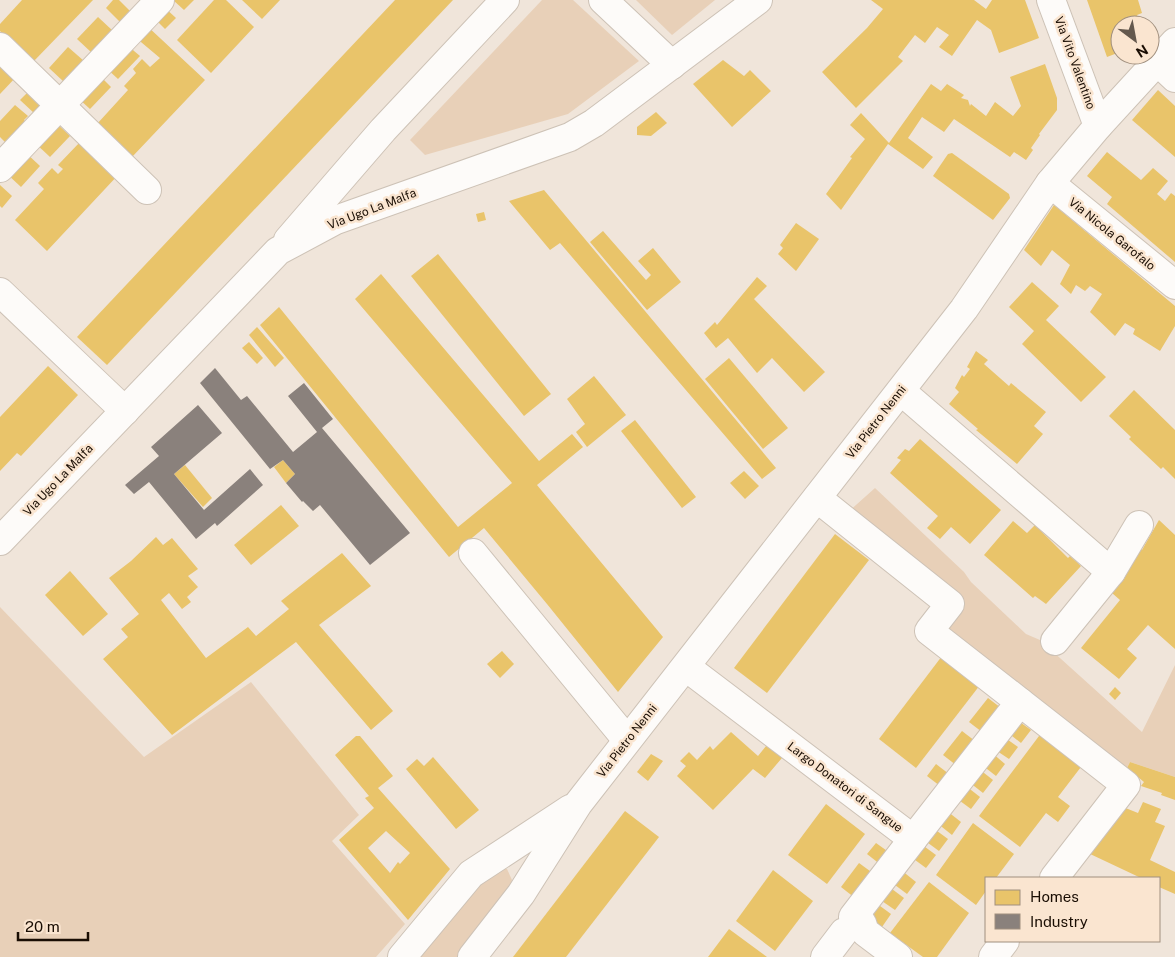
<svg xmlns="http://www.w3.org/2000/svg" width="1175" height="957" font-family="'Public Sans',sans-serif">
<rect width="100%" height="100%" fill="#f0e5da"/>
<!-- green -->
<g fill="#e8d0b8">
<path d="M542 0H573L639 61 568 114 425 155 410 140Z"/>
<path d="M636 0H715L672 35Z"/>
<path d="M875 488 964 572 971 582 1026 634 1040 640 1142 732 1175 665V777L1130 762 1127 768 945 630 965 604 847 513Z"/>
<path d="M0 607 144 757 251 682 359 815 332 841 405 924 376 957H0Z"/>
<path d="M496 868 507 869 512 880 508 894 459 957H417L486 875Z"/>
</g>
<!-- homes -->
<g fill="#e9c46a" fill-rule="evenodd">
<path d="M22 0H93L33 62 0 31V24Z"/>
<path d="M113 0H119L131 12 121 23 106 8Z"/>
<path d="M173 0H194L184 10Z"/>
<path d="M214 0H226L254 27 211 73 177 40Z"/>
<path d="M242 0H280L262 19Z"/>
<path d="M395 0H453L107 365 77 337Z"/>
<path d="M871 0H974L986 9 992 0H1025L1039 38 999 53 991 30 977 20 952 56 939 47 949 35 937 27 925 43 915 35 898 57 903 61 856 108 822 72 867 28 883 9Z"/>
<path d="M1087 0H1138L1142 13 1137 15 1141 25H1120V52L1107 57Z"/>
<path d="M164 7 176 18 165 29 154 18Z"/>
<path d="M98 17 113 31 92 53 77 39Z"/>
<path d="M146 25 205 80 132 157 97 124 128 90 124 86 136 73 133 69 142 59 150 67 160 58 135 37Z"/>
<path d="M127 45 140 56 118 79 106 68Z"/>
<path d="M68 47 84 61 64 82 49 68Z"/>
<path d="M0 60 17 76 0 94Z"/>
<path d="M723 60 744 76 750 70 771 91 732 127 693 84Z"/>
<path d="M1045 64 1057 98V110L1039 134 1040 135 1031 148 1033 150 1026 160 1014 152 1010 157 954 119 944 132 922 117 908 138 933 157 923 169 888 144 841 210 826 194 852 158 850 157 865 139 850 125 861 113 889 143 931 84 941 91 947 84 964 95 961 98 968 100 970 106 971 104 986 116 995 102 1013 116 1021 106 1010 77Z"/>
<path d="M99 75 111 87 90 109 78 98Z"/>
<path d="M31 89 46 103 35 114 20 100Z"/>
<path d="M1158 90 1175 106V157L1132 120Z"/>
<path d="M15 105 28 116 24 120 26 122 6 143 0 137V121Z"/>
<path d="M656 112 667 123 651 136 637 135V127Z"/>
<path d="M54 121 70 136 50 157 34 142Z"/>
<path d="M80 142 119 174 47 251 15 220 44 189 38 183 52 168 58 174 63 169 58 165Z"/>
<path d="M25 152 40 166 21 187 6 173Z"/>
<path d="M1107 152 1141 180 1153 168 1168 181 1157 194 1165 201 1171 193 1175 196V262L1107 204 1112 197 1087 176Z"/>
<path d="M952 153 1009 194 1010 198 993 220 933 176 948 154Z"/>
<path d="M0 185 12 196 2 208 0 206Z"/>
<path d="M544 190 776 468 762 479 560 243 550 250 509 201Z"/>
<path d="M1054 205 1175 306V326L1160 351 1133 334 1135 329 1125 323 1115 336 1090 312 1102 294 1090 286 1085 291 1076 285 1071 294 1060 284 1070 265 1052 250 1041 266 1024 250Z"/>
<path d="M484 212 486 220 478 222 476 214Z"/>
<path d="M796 223 819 239 796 271 778 254 783 248 780 245Z"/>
<path d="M603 231 646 280 651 275 638 261 653 248 681 282 647 310 590 242Z"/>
<path d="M438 254 551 394 524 416 411 276Z"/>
<path d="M381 274 539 461 572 434 583 447 537 485 663 637 618 692 547 604 484 528 449 557 260 325 279 307 458 527 512 483 355 299Z"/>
<path d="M757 277 767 286 754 299 825 372 804 392 772 358 757 373 728 338 716 348 704 333 715 322 717 325Z"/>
<path d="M1032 282 1059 306 1046 320 1106 377 1081 402 1022 344 1034 331 1009 307Z"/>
<path d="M257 327 284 358 275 367 249 335Z"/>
<path d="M249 342 263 358 257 364 242 348Z"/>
<path d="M976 351 988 360 984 364 1009 386 1011 383 1046 412 1034 426 1043 434 1017 464 976 430 978 429 949 404 959 392 955 388 962 375 964 377 970 369 967 367Z"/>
<path d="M729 358 788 428 763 449 705 379Z"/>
<path d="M48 366 78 395 21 456 17 453 0 471V417Z"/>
<path d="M594 376 626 415 587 447 576 432 585 424 567 399Z"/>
<path d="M1134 390 1175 430V479L1163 467 1161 469 1129 439 1131 437 1109 416Z"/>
<path d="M635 420 696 497 682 508 621 431Z"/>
<path d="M920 439 1001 510 970 544 951 527 940 539 927 528 938 516 890 473 901 460 897 458 905 449 909 451Z"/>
<path d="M283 460 295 474 286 483 274 467Z"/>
<path d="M185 465 212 498 203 507 174 474Z"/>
<path d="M744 471 759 486 745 499 730 483Z"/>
<path d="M281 505 299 526 251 565 234 545Z"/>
<path d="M1159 520 1175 535V649L1148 625 1127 649 1137 658 1119 679 1081 648 1120 600 1112 593 1139 549 1142 550Z"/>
<path d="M1013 521 1027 533 1035 525 1068 558 1070 556 1081 566 1046 604 1035 596 1033 598 984 555Z"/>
<path d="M835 534 869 560 767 693 734 668Z"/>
<path d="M156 537 163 545 172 538 198 569 188 576 198 587 187 597 191 602 182 609 169 593 161 600 206 658 248 627 256 636 289 609 281 601 342 553 371 586 319 625 393 711 371 730 296 642 172 735 103 659 128 637 121 629 139 614 109 578 131 561Z"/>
<path d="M70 571 108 614 83 636 45 595Z"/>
<path d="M502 651 514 664 500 678 487 664Z"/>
<path d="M942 656 980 685 916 768 879 739Z"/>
<path d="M1115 687 1121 693 1115 700 1109 694Z"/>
<path d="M988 698 1001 708 982 732 969 722Z"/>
<path d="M1017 720 1031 730 1021 743 1007 732Z"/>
<path d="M962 731 975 741 956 765 943 755Z"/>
<path d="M731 732 758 756 771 740 787 752 765 778 753 769 713 810 677 776 686 766 680 761 689 752 697 760 710 746 713 750Z"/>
<path d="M1042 732 1084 763 1058 797 1070 806 1058 822 1046 813 1020 847 979 816Z"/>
<path d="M356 736H360L393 776 378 788 450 869 408 920 339 840 374 808 365 798 369 796 335 755ZM386 831 410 853 400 864 398 862 390 873 368 848Z"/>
<path d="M1004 737 1018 747 1009 759 994 749Z"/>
<path d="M991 752 1005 764 996 776 982 765Z"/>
<path d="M651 754 663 761 648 781 637 772Z"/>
<path d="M433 757 479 810 456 829 406 769 417 759 424 766Z"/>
<path d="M1130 762 1175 777V800L1161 795 1162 793 1141 786 1144 782 1127 768Z"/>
<path d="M936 764 949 774 940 786 927 776Z"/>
<path d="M979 769 993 780 983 793 969 782Z"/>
<path d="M966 786 980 797 971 809 956 798Z"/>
<path d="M1143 802 1161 809 1155 822 1165 826 1150 860 1175 872V894L1159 887V878H1141L1088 853 1123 807 1138 813Z"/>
<path d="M826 804 865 834 827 884 788 855Z"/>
<path d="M625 811 659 837 566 957H513Z"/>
<path d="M947 811 961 822 952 835 937 823Z"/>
<path d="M973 823 1014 854 996 878H986V891L976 905 936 875Z"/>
<path d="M933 828 948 839 939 851 924 840Z"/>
<path d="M876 843 890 853 881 865 867 854Z"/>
<path d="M921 844 936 855 926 868 911 857Z"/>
<path d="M859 863 874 874 855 898 841 887Z"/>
<path d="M773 870 813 901 775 951 736 921Z"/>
<path d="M901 870 916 882 907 894 891 882Z"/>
<path d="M929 882 969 913 937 957H923L890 933Z"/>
<path d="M888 886 904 898 895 910 879 899Z"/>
<path d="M876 903 891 914 882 927 866 915Z"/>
<path d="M729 929 767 957H708Z"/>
</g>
<!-- industry -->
<g fill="#8a817c">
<path d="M215 368 241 400 247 396 293 452 317 432 288 396 304 383 333 419 322 428 410 533 370 565 320 505 313 511 303 501 302 502 286 483 295 474 283 460 270 469 200 383Z"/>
<path d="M198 405 222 433 174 474 204 510 250 469 263 485 217 526 215 523 196 539 149 482 134 494 125 485 159 456 151 447Z"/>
</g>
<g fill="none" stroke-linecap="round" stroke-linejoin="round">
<!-- minor casing -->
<g stroke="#cdc2b6" stroke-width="30">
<g id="minor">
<path d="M603 0 672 65"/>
<path d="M1051 0 1098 126"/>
<path d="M0 47 147 190"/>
<path d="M1157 61 1175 78"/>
<path d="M0 168 160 0"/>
<path d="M1050 183 1175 285"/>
<path d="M288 240 383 130 505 0"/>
<path d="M0 292 125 411"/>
<path d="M901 391 1111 572"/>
<path d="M0 541 278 251 336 220 570 137 594 123 758 0"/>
<path d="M473 553 627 740"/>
<path d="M1055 641 1111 572 1139 525"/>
<path d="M686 667 913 839 1020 702 929 631 950 604 817 498"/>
<path d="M1020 702 1126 785 1054 878"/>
<path d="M402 957 471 874 570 809"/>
<path d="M472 957 521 894 578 804 964 309 1050 183 1098 126 1175 42"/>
<path d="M825 957 844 932"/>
<path d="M898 957 865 932 862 923 853 917 913 839"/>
<path d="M993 957 1005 941"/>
</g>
</g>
<!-- minor -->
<use href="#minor" stroke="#fdfbf9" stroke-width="28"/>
</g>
<g text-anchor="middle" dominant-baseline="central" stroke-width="5" stroke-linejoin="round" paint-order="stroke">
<!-- street labels -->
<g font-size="12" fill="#190d03" stroke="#fae5d0">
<text transform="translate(1075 63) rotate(70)">Via Vito Valentino</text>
<text transform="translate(372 209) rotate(-21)">Via Ugo La Malfa</text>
<text transform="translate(1112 234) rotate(39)">Via Nicola Garofalo</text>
<text transform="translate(876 422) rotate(-52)">Via Pietro Nenni</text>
<text transform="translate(58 480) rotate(-46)">Via Ugo La Malfa</text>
<text transform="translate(627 741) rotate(-52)">Via Pietro Nenni</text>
<text transform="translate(845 787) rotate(37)">Largo Donatori di Sangue</text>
</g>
</g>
<!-- legend -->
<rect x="985" y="877" width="175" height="65" fill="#fae5d0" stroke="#a08f7e"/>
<rect x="995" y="890" width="25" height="15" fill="#e9c46a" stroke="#a08f7e"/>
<text x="1030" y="902" font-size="15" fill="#190d03">Homes</text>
<rect x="995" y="914" width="25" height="15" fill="#8a817c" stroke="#a08f7e"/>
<text x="1030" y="927" font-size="15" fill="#190d03">Industry</text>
<!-- north arrow -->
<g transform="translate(1135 40) rotate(148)"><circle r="24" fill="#fae5d0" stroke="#a08f7e"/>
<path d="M0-4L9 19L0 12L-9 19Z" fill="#64594e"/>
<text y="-8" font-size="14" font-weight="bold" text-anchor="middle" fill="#190d03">N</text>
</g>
<!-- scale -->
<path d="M18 932v8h70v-8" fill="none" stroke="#190d03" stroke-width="2.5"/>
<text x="25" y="932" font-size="15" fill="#190d03" stroke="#fae5d0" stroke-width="4" paint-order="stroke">20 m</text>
</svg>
